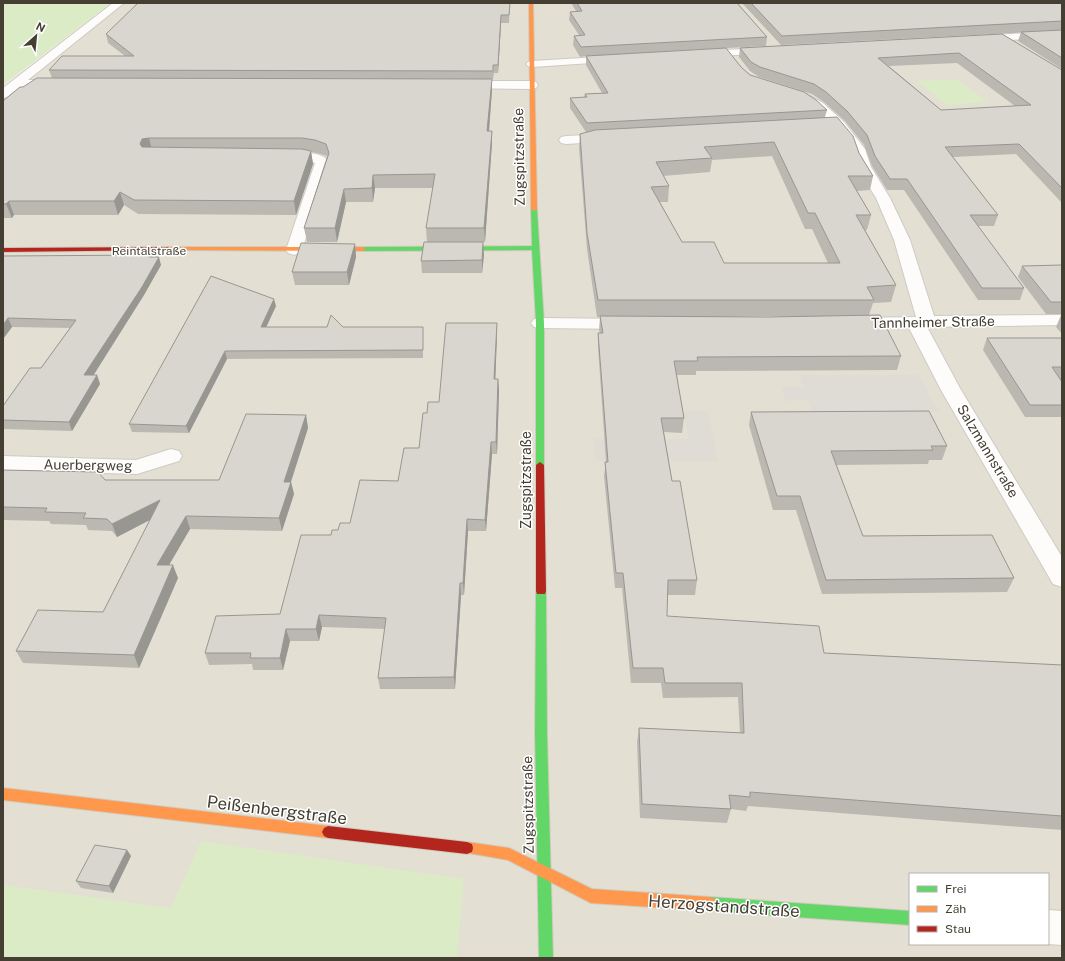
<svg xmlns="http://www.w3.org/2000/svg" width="1065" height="961" font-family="'Public Sans',sans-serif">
<rect width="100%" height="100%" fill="#f0ede6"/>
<!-- residential -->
<path fill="#e4dfd3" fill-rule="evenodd" d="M119 3H1062V958H3V94ZM910 874H1048V944H910Z"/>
<!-- green -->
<g fill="#dbebc5">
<path d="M3 3H111L3 85Z"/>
<path d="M956 79 988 102 947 105 917 81Z"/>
<path d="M201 841 464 879 457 958H3V885L171 908Z"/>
</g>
<!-- parking -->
<g fill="#dfdcd6">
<path d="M799 375H918L939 411 812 413 808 400 786 401 781 387H803Z"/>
<path d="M683 411H708L718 461H596L594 439H689Z"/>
</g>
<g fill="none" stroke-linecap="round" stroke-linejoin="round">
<!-- street casing -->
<g stroke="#cdcbc4" stroke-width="2">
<g id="street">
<path d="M113 3H124L28 80H59L63 81 65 84 63 87 19 88 7 97 3 98V88Z"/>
<path d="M1062 31V37L978 42 973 39 978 36Z"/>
<path d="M770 48 774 49 776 51 774 53 699 57 693 54 699 51Z"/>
<path d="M617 56 621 57 623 59 621 61 532 67 528 66 526 64 528 62 532 61Z"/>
<path d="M463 81H532L536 82 538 85 536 88 532 89 459 88 457 85 459 82Z"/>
<path d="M802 92 823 103 844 122 865 149 871 167 890 198 910 240 934 316 1062 315V325L927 327 961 390 1062 557V587L1053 584 941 390 909 328H853L847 327 844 323 847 319 853 318 916 317 894 240 876 198 857 167 851 150 834 128 815 109 798 99 796 96 798 93Z"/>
<path d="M609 134 614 135 616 138 614 141 566 144 561 143 559 140 561 137 566 136Z"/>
<path d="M283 152C294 152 329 150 329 165L302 250 300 253 294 255 288 253 286 250 315 163 310 161 278 159 276 156 278 153Z"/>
<path d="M540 318 629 319 635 320 638 324 635 328 629 329 540 328 534 327 531 323 534 319Z"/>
<path d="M171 449 179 451 182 456 179 461 137 474 3 470V456L136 460Z"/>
<path d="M1048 910 1062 911V945L1048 944Z"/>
</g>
</g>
<!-- fast casing -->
<g stroke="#cfcbbd" stroke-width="2">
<g id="fast">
<path d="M534 207 537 209 544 323V465L540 468 536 465V323L532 250 363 251 360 249 363 247 532 246 531 209Z"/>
<path d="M541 587 545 588 546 591 547 733 553 958H539L535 733 536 591 537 588Z"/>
<path d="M710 897 910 911V925L710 911 705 909 703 904 705 899Z"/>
</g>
</g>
<!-- slow casing -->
<g stroke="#cfcbbd" stroke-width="2">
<g id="slow">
<path d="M529 3H533L537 209 534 211 531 209Z"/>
<path d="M168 247H363L366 249 363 251 166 250 165 249Z"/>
<path d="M3 788 328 826 332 828 334 832 332 836 328 838 3 800Z"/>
<path d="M467 842 509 848 592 889 710 897 715 899 717 904 715 909 710 911 591 903 508 860 462 852 461 848 462 844Z"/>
</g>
</g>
<!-- jam casing -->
<g stroke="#cfcbbd" stroke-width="2">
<g id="jam">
<path d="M168 247 171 249 170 250 3 252V248Z"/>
<path d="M540 462 544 465 546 591 545 594H537L536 591V465Z"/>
<path d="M328 826 467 842 472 844 473 848 472 852 467 854 328 838 324 836 322 832 324 828Z"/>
</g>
</g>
<!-- street -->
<use href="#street" fill="#fdfcfb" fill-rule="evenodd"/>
<!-- fast -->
<use href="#fast" fill="#63d668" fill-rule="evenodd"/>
<!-- slow -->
<use href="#slow" fill="#ff974d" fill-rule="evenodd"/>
<!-- jam -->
<use href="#jam" fill="#b3261e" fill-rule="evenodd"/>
</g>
<!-- wall -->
<g fill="#bbb8b2" fill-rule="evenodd">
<path d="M510 3 509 23H501L498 73H494L493 79H492V90L489 131H492V143L485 242H427L426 228 433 188H375L373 202H346L337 242H307L304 228 327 156 317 153 311 152 313 164 296 215 138 214 124 205 118 215H14L12 218H3V101L23 87 52 78 49 70 125 56 108 43 106 34Z"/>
<path d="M571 3H737L767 37 766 46 673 51 741 67 750 75 827 110 825 117 859 153 873 176 870 190 857 191 871 215 867 230H865L896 285 891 302 873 303 869 315 901 356 897 370 696 371V375H677L684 418 682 433 664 432 672 481 697 580 695 595H667V616L824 653 1062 665V830L748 806 746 811 731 809 727 823 640 818 637 742 639 728 740 733 738 697 663 698 661 683H631L622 588H615L604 476 606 462 598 347V333H600L599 330 600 317H597L587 249 579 148 580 134 586 132 570 108V98L584 97 585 94 602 93 586 65V56L580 57 573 45 574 36 579 35 569 20 570 12 576 11ZM772 156 805 229H812L828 263H724L682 242 660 202H668L669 186 663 176 710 172 712 160ZM714 316H799L768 317Z"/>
<path d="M742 3H1062V69L1018 41 1021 32H1030L781 45Z"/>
<path d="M1002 34 1062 70V203L1016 154 953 157 998 215 994 226H978L1024 288 1020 300H978L904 190H887L872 166 864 145 845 121 824 102 812 94 759 77 750 71 739 57 740 48ZM957 63 1015 106 941 110 889 66Z"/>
<path d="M355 244 356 257 349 285H295L292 272Z"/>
<path d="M484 255 482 273H422L421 261Z"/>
<path d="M3 256 150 257 161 265 144 295 93 375H97L100 384 72 431 3 429V406L41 368 70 328 12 327 3 339Z"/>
<path d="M1062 265V314H1046L1018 277 1022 266Z"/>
<path d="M276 306 266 327H423V358L227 359 189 433 132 432 129 424Z"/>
<path d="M1061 315H1062V334L1056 327Z"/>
<path d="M497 323V334L495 379H498L499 390 497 454H492L486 531H468L464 595H461L455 689H380L378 678 385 629 322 627 319 641H290L283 670H253L252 664 209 665 205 653 280 614 331 535 338 530 350 523 398 481 419 448 427 413 439 402Z"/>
<path d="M987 338H1062V379H1060L1062 382V417H1025L983 350Z"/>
<path d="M751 412 947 446 942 460H929L928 464 836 465 863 536 1014 578 1007 592 822 594 796 510H773L749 425Z"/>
<path d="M306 415 308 428 291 482 294 494 282 531 190 529 169 565 178 578 139 668 23 663 16 651 103 612 150 520 117 537 112 531 88 530 86 525 51 524 49 521 3 520V470L105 480H219Z"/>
<path d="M127 850 131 856 113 893 81 888 76 881Z"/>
</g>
<!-- shaded-wall -->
<g fill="#989691">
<path d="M501 15V23L498 73V65Z"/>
<path d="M492 79V90L488 143 487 131Z"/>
<path d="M492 131V143L485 242 484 228Z"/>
<path d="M149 138 152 150 146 152 140 144 142 139Z"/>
<path d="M311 151 313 164 296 215 294 201Z"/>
<path d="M373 175 375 188 373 202 372 188Z"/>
<path d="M344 189 346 202 337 242 335 228Z"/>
<path d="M120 192 124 205 118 215 114 201Z"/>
<path d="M9 201 14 215 12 218 6 204Z"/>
<path d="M483 242 484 255 482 273V260Z"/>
<path d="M355 244 356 257 349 285 347 272Z"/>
<path d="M159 257 161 265 144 295 88 384 84 375Z"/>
<path d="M274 299 276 306 263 334 261 327Z"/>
<path d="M8 318 12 327 3 339V325Z"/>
<path d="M497 323V334L495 390 494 379Z"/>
<path d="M225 351 227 359 189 433 186 426Z"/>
<path d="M97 375 100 384 72 431 69 422Z"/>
<path d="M498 379 499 390 497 454 496 442Z"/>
<path d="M306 415 308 428 287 494 284 482Z"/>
<path d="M491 442 492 454 486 531 485 520Z"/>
<path d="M291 482 294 494 282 531 279 518Z"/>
<path d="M160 500 165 512 117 537 112 524Z"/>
<path d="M186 516 190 529 162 577 157 565Z"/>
<path d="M467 519 468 531 464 595 463 583Z"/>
<path d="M173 565 178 578 139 668 134 655Z"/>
<path d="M460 583 461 595 455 689 454 677Z"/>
<path d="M319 615 322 627 319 641 316 629Z"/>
<path d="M286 629 290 641 283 670 280 658Z"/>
<path d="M127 850 131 856 113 893 109 886Z"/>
</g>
<!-- building -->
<g fill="#d9d6cf" stroke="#989691" fill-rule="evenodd">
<path d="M138 3H510L509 15H501L498 65H493V71L49 70 62 56H134L106 34Z"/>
<path d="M577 3H737L767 37 581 47 574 36 585 35 570 12 582 11Z"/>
<path d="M751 3H1062V21L782 36Z"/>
<path d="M1062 30V58L1021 32Z"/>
<path d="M1002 34 1062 70V188L1019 144 945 147 998 215H970L1024 288H982L907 179H890L875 156 867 135 847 111 826 92 814 84 760 67 751 62 740 48ZM959 53 1031 105 941 110 878 58Z"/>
<path d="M726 48 741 67 750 75 804 92 816 100 827 110 587 123 570 98 587 97 585 94 608 93 586 56Z"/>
<path d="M37 78 492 79 487 131H492L484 228H426L435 174 373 175 372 188 344 189 335 228H304L329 153 326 144 315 140 302 138H149L142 139 140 144 142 147 302 149 311 151 294 201 134 200 120 192 114 201H9L6 204H3V101L20 87H23Z"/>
<path d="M837 117 853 136 859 153 873 176H848L871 215H856L896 285 867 287 874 300H598L587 233 580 134 595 130ZM774 142 808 213H815L840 263H724L714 242H682L651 187 669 186 656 162 712 158 704 147Z"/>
<path d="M424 242H483L482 260 421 261Z"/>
<path d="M301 243 355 244 347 272H292Z"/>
<path d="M150 255 149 257H159L142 287 84 375H97L69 422 3 420V406L30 368H41L76 320 8 318 3 325V256Z"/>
<path d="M1062 265V302H1051L1022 266Z"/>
<path d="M211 276 274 299 261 327H327L331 315 343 327H423V350L225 351 186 426 129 424Z"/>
<path d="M880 315 901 356 697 357 698 361H674L684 418H661L672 481H680L697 580H668L667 616 819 626 824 653 1062 665V816L750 792V797L729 795 731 809 642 804 639 728 744 733 742 683H665L663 668H633L623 573H616L605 462H608L598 333H603L600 316 768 317Z"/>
<path d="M446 323H497L494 379H498L496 442H491L485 520 467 519 463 583H460L454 677 378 678 386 618 319 615 316 629H286L280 658H250L251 653H205L216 616 280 614 301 535H331L332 530H338L340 523H350L360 480 398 481 404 448H419L423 413H427L428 402H439Z"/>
<path d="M987 338H1062V367H1052L1062 382V405H1030Z"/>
<path d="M929 411 947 446H931L933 450 831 451 863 536 992 535 1014 578 826 580 800 496H777L751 412Z"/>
<path d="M246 414 306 415 284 482H291L279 518 186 516 157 565H173L134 655 16 651 38 610 103 612 160 500 112 524 107 519 83 518 86 513 45 512 47 508 3 507V470L98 472 105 480H219Z"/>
<path d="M95 845 127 850 109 886 76 881Z"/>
</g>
<g text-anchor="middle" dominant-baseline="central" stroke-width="3" stroke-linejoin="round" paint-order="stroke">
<!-- far-street labels -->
<g font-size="12" fill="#453f33" stroke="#fff">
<text x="149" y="251">Reintalstraße</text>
</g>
<!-- street labels -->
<g font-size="14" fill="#453f33" stroke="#fff">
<text transform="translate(519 157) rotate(-91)">Zugspitzstraße</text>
<text transform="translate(933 322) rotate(-1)">Tannheimer Straße</text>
<text transform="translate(988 451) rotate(59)">Salzmannstraße</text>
<text transform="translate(88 465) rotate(1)">Auerbergweg</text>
<text transform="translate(526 480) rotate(-90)">Zugspitzstraße</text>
<text transform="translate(528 805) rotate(-91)">Zugspitzstraße</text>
</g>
<!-- near-street labels -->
<g font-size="17" fill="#453f33" stroke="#fff">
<text transform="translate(277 810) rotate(7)">Peißenbergstraße</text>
<text transform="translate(724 906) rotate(4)">Herzogstandstraße</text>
</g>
</g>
<!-- border -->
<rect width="1065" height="961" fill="none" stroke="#453f33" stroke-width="8"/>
<!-- legend -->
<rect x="909" y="873" width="140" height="72" fill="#ffffff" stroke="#b5b2ad"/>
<rect x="917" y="886" width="20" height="6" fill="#63d668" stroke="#b5b2ad"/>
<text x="945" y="893" font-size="12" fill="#453f33">Frei</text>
<rect x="917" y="906" width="20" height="6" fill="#ff974d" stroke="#b5b2ad"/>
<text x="945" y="913" font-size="12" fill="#453f33">Zäh</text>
<rect x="917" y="926" width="20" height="6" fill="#b3261e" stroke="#b5b2ad"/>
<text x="945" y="933" font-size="12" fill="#453f33">Stau</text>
<!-- north arrow -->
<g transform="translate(36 36) rotate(27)" stroke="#ffffff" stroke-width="3" paint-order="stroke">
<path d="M0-3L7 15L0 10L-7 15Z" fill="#453f33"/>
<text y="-6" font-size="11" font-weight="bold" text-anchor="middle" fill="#453f33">N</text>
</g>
</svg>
